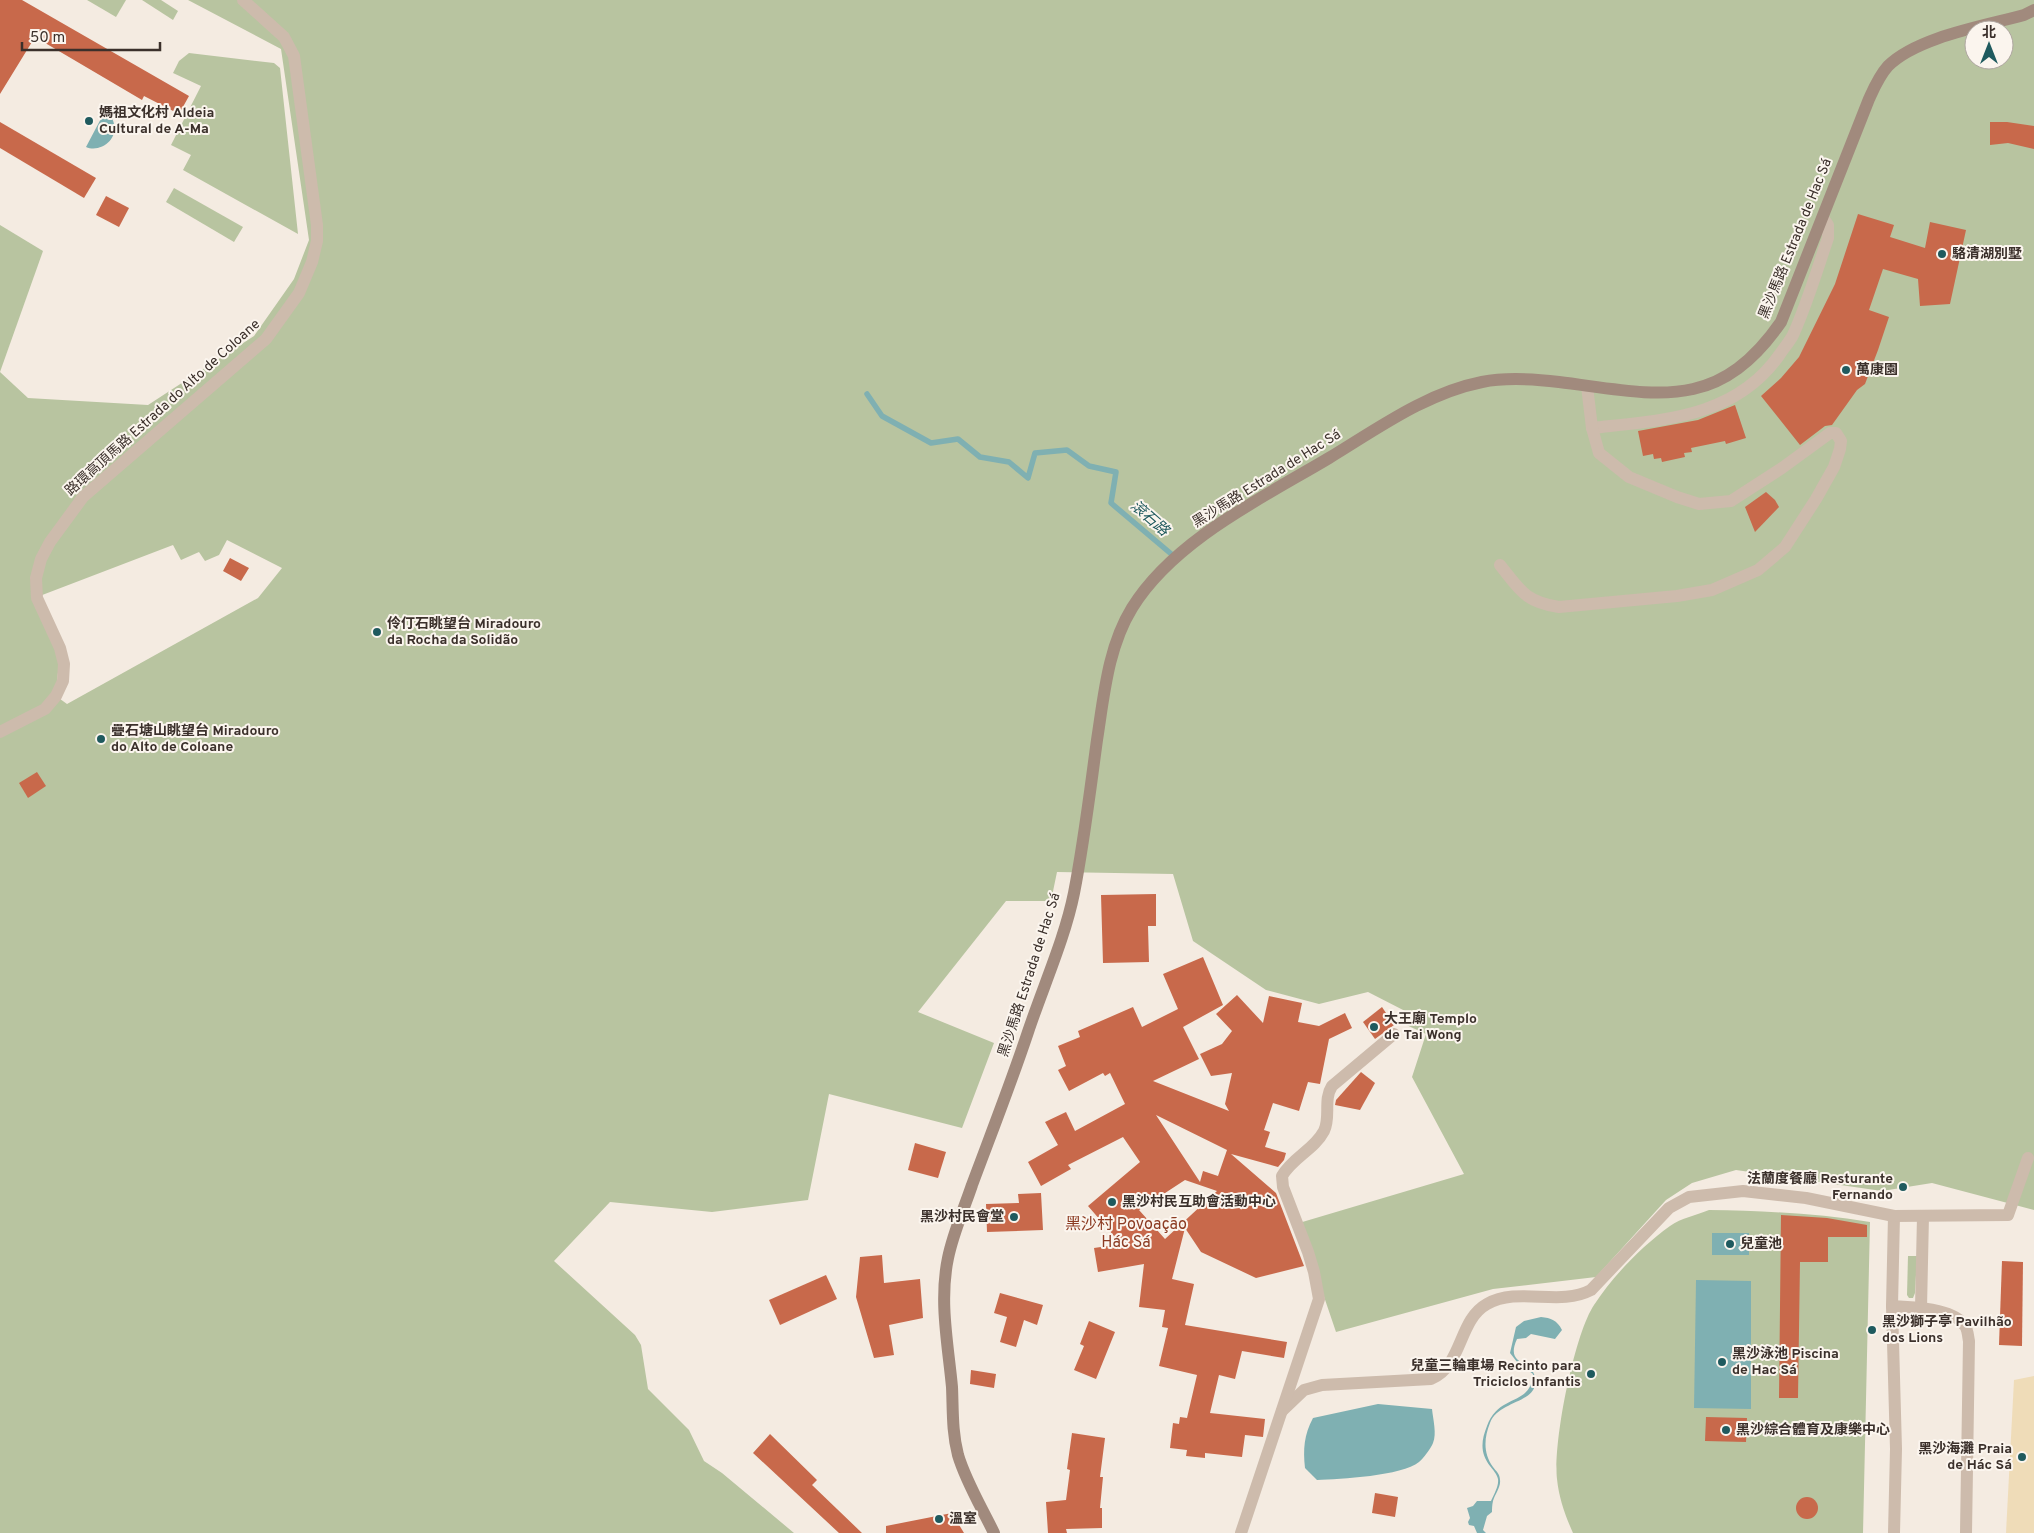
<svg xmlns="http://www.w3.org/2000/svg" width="2034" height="1533" font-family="Overpass,'Noto Sans SC',sans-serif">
<rect width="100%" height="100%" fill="#f4ebe1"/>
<!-- green -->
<g fill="#b8c4a0" fill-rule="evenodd">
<path d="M87 0H126L116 17Z"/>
<path d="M142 0H161L178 11 173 20Z"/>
<path d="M188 0H2034V1210L1932 1183 1882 1191 1736 1170 1692 1183 1666 1200 1596 1277 1493 1289 1336 1332 1299 1223 1464 1174 1412 1077 1426 1034 1402 1023 1407 1012 1368 992 1319 1004 1266 990 1193 941 1173 874 1057 872 1051 901H1006L918 1012 994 1043 962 1128 829 1094 808 1200 712 1212 610 1202 554 1261 635 1335 641 1345 648 1389 689 1430 704 1461 722 1473 794 1533H0V372L28 398 148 405 254 336 294 279 309 240 281 49ZM1974 30H2004V60H1974ZM227 540 282 568 258 598 67 704 56 696 60 648 37 597 173 545 181 560 199 552 205 561 219 555Z"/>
<path d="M189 53 274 63 280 68 298 234 183 170 191 155 171 145 201 86 173 73 179 61Z"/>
<path d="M174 188 243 227 234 242 166 202Z"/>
<path d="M0 225 43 251 0 372Z"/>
<path d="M1709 1210C1763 1211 1816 1213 1870 1222L1863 1533H1573C1565 1515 1559 1498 1557 1479 1553 1443 1574 1335 1594 1305 1613 1276 1642 1246 1670 1226 1681 1218 1697 1215 1709 1210Z"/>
<path d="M1908 1256H1917L1915 1293 1913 1298H1909L1907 1295Z"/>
</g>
<!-- sand -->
<path fill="#efdcb8" d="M2034 1376V1533H2006L2014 1380Z"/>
<!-- water -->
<g fill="#7fb0b2">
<path d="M105 111C109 114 113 118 114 124 118 140 100 153 86 147Z"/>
<rect x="1712" y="1233" width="37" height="22"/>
<path d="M1696 1280 1751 1281V1409L1694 1408Z"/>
<path d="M1541 1317C1551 1318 1557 1320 1562 1330L1555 1339 1531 1334 1526 1338 1517 1339C1503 1370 1539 1357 1535 1385 1532 1403 1498 1402 1490 1423 1484 1438 1483 1453 1493 1467 1496 1471 1500 1474 1500 1480 1501 1487 1495 1494 1493 1501 1492 1505 1492 1509 1492 1512L1487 1516 1483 1530 1486 1533H1477L1474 1526 1469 1525 1468 1522 1470 1518 1467 1508 1473 1506 1477 1501H1491C1494 1494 1499 1486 1498 1479 1497 1474 1493 1470 1490 1466 1480 1453 1481 1441 1487 1426 1499 1393 1531 1407 1533 1374L1517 1362 1510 1353 1516 1327 1524 1321Z"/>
<path d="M1378 1404 1432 1409C1433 1419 1437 1434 1433 1443 1431 1448 1423 1459 1419 1462 1402 1476 1340 1479 1317 1480L1305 1468C1303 1449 1304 1435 1313 1418Z"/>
</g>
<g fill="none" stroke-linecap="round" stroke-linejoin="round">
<!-- stream -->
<path stroke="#7fb0b2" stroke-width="5.5" d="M867 394 882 416 931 443 958 439 980 457 1009 462 1028 478 1035 453 1067 450 1089 466 1116 472 1111 503 1176 558"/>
</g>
<!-- building -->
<g fill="#c8694b" fill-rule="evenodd">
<path d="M0 0H22L189 96 179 114 144 96 142 100 35 37 0 94Z"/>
<path d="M0 122 96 178 84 198 0 148Z"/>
<path d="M1990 122H2007L2034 126V149L2008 143 1990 145Z"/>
<path d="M106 196 129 208 119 227 96 215Z"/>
<path d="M1858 214 1894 225 1890 237 1925 248 1930 222 1966 230 1950 304 1920 306 1918 279 1883 269 1869 310 1889 317 1878 350 1865 384 1857 390 1832 425 1825 426 1800 445 1761 396 1781 378 1799 357 1835 284Z"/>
<path d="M1735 405 1746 438 1726 444 1725 441 1691 448 1692 452 1684 453 1685 457 1662 462 1661 458 1654 459 1653 454 1643 456 1638 431 1698 420Z"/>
<path d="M1766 492 1775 500 1779 507 1755 532 1745 507Z"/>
<path d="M230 558 249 568 241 581 223 571Z"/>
<path d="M37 772 46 786 28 798 19 783Z"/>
<path d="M1156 894V926H1148L1149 962 1103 963 1101 895Z"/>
<path d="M1203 957 1223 1005 1183 1027 1199 1059 1153 1081 1229 1111 1225 1104 1232 1073 1211 1076 1200 1054 1222 1044 1232 1031 1216 1014 1237 995 1263 1023 1269 996 1302 1003 1298 1022 1319 1026 1345 1013 1352 1028 1329 1039 1320 1084 1308 1082 1299 1111 1273 1103 1264 1130 1270 1132 1265 1147 1286 1153 1284 1160 1278 1167 1231 1154 1276 1193 1304 1266 1256 1278 1201 1252 1185 1228 1172 1279 1194 1284 1185 1325 1287 1342 1284 1358 1242 1351 1235 1379 1219 1375 1210 1413 1265 1419 1263 1437 1245 1435 1242 1457 1205 1453V1458L1186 1456 1187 1450 1170 1448 1173 1423 1179 1424 1180 1417 1187 1418 1197 1375 1159 1366 1168 1328 1162 1327 1165 1310 1139 1307 1144 1264 1098 1272 1094 1248 1121 1244 1088 1206 1140 1162 1123 1137 1068 1165 1071 1169 1041 1186 1028 1162 1058 1145 1045 1122 1066 1112 1075 1131 1125 1104 1110 1073 1105 1076 1103 1073 1069 1091 1058 1070 1066 1066 1058 1046 1080 1037 1078 1031 1133 1007 1142 1027 1178 1009 1163 974ZM1156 1115 1227 1150 1218 1176 1203 1171 1200 1182ZM1185 1180 1217 1191 1165 1239 1139 1210Z"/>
<path d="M1382 1007 1394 1025 1375 1039 1363 1022Z"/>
<path d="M1361 1072 1375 1083 1360 1110 1335 1105 1336 1100Z"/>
<path d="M915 1143 946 1152 938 1178 908 1170Z"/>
<path d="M1041 1193 1043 1230 987 1232 986 1204 1019 1203 1018 1194Z"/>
<path d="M1781 1215 1827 1218 1867 1225V1237H1828V1262H1800L1798 1398H1779Z"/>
<path d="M882 1255 884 1283 920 1279 923 1318 889 1325 894 1355 874 1358 856 1297 860 1257Z"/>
<path d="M2002 1261 2023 1262 2022 1346 1999 1345Z"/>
<path d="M826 1275 837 1299 780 1325 769 1300Z"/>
<path d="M1000 1293 1043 1305 1037 1325 1024 1320 1016 1347 1000 1342 1007 1317 994 1313Z"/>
<path d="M1089 1321 1115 1332 1096 1379 1074 1370 1084 1346 1080 1344Z"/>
<path d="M971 1370 996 1374 994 1388 970 1384Z"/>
<path d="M1706 1417 1747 1418 1746 1442 1705 1441Z"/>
<path d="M1072 1433 1105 1438 1100 1477H1103L1100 1508H1102V1528L1066 1529 1067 1533H1048L1046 1502 1066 1500 1070 1470 1067 1469Z"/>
<path d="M770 1434 817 1480 812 1485 862 1533H839L753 1453Z"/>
<path d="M1375 1493 1398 1497 1395 1517 1372 1513Z"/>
<circle cx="1807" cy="1508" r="11"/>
<path d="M952 1513 964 1533H886V1526Z"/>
</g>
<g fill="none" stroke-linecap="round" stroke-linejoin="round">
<!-- minor -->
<g stroke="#cdbbac" stroke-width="12">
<path d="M1592 428C1663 420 1736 418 1780 354 1784 348 1790 341 1793 335 1807 304 1817 270 1828 238V225L1823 218"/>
<path d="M1500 565C1520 590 1525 602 1559 607L1677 596 1712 590 1758 570 1785 547 1816 499 1834 467 1840 449 1841 441 1836 433H1830L1782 468 1731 501 1699 504 1677 497 1629 477 1599 453 1592 428 1587 386"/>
<path d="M0 732 45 709 56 696 63 681 64 664 60 648 37 598 36 578 41 559 50 542 83 497 266 339 299 293 312 262 317 241V225L294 56 284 37 243 0"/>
<path d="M1894 1216 1892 1306 1896 1449 1894 1533"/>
<path d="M1892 1306C1912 1308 1953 1307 1965 1326 1968 1330 1968 1337 1969 1341L1966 1533"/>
<path d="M1921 1308 1923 1216"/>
<path d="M1282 1411 1304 1390 1322 1385 1431 1379C1463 1366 1458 1320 1487 1304 1519 1286 1559 1307 1591 1290L1669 1208 1689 1197 1743 1191 1806 1198 1894 1216 2008 1215 2028 1158"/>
<path d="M1241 1533 1319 1299 1314 1272 1308 1252 1283 1187 1282 1176C1293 1157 1314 1150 1324 1131 1331 1117 1323 1100 1332 1086L1394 1034"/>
</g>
<!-- secondary -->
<path stroke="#a18a7d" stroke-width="12" d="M994 1533C982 1508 966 1482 958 1455 952 1432 953 1410 952 1387 948 1344 939 1301 948 1258 953 1233 964 1209 972 1185 991 1134 1011 1083 1028 1032 1043 987 1065 938 1074 893 1084 842 1090 791 1097 740 1104 695 1108 647 1132 608 1174 540 1262 498 1329 458 1377 429 1426 393 1482 382 1507 377 1534 379 1559 382 1656 394 1717 414 1781 322L1869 99C1874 88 1879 76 1888 66 1917 37 1984 26 2024 15L2034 10"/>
</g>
<!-- markers -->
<g fill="#1f5a5e" stroke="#fbf5ee" stroke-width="2">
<circle cx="89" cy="121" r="5"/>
<circle cx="1942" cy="254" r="5"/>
<circle cx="1846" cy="370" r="5"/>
<circle cx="377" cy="632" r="5"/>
<circle cx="101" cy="739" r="5"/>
<circle cx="1374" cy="1027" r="5"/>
<circle cx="1903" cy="1187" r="5"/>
<circle cx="1112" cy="1202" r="5"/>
<circle cx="1014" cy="1217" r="5"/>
<circle cx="1730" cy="1244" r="5"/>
<circle cx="1872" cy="1330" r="5"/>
<circle cx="1722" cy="1362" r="5"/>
<circle cx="1591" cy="1374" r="5"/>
<circle cx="1726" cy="1430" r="5"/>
<circle cx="2022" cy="1457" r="5"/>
<circle cx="939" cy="1519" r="5"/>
</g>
<g text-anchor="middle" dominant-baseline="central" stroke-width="4" stroke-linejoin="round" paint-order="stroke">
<!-- poi labels -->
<g font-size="14" font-weight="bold" fill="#3b302b" stroke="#fbf5ee" text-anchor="start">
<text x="99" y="113">媽祖文化村 Aldeia<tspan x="99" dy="16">Cultural de A-Ma</tspan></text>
<text x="1952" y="254">駱清湖別墅</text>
<text x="1856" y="370">萬康園</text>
<text x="387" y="624">伶仃石眺望台 Miradouro<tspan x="387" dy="16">da Rocha da Solidão</tspan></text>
<text x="111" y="731">疊石塘山眺望台 Miradouro<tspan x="111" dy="16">do Alto de Coloane</tspan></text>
<text x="1384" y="1019">大王廟 Templo<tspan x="1384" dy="16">de Tai Wong</tspan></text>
<text x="1893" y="1179" text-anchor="end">法蘭度餐廳 Resturante<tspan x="1893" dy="16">Fernando</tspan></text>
<text x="1122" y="1202">黑沙村民互助會活動中心</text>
<text x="1004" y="1217" text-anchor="end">黑沙村民會堂</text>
<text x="1740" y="1244">兒童池</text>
<text x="1882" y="1322">黑沙獅子亭 Pavilhão<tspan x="1882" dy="16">dos Lions</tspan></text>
<text x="1732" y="1354">黑沙泳池 Piscina<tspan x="1732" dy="16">de Hac Sá</tspan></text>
<text x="1581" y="1366" text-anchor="end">兒童三輪車場 Recinto para<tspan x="1581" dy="16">Triciclos Infantis</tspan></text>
<text x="1736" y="1430">黑沙綜合體育及康樂中心</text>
<text x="2012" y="1449" text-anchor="end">黑沙海灘 Praia<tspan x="2012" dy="16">de Hác Sá</tspan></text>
<text x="949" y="1519">溫室</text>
</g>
<!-- street labels -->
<g font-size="14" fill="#3b302b" stroke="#fbf5ee">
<text transform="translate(1796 239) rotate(-68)">黑沙馬路 Estrada de Hac Sá</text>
<text transform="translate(163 408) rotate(-42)">路環高頂馬路 Estrada do Alto de Coloane</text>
<text transform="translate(1267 479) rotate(-32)">黑沙馬路 Estrada de Hac Sá</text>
<text transform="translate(1030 975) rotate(-72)">黑沙馬路 Estrada de Hac Sá</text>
</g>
<!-- water labels -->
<g font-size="15" font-style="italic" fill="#1f5a5e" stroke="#fbf5ee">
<text transform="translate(1149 519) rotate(41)">滾石路</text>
</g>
<!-- quarter labels -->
<g font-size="16" fill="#8c3b22" stroke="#fbf5ee">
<text x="1126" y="1225">黑沙村 Povoação<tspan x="1126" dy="18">Hác Sá</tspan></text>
</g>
</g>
<!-- north arrow -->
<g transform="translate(1989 45)"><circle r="24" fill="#fbf5ee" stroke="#aea6a0"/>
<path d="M0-4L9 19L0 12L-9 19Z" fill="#1f5a5e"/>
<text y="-8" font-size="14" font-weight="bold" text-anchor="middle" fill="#3b302b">北</text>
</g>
<!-- scale -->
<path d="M22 42v8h138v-8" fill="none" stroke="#3b302b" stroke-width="2.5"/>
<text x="30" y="42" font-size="15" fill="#3b302b" stroke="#fbf5ee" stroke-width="4" paint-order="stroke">50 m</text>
</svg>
